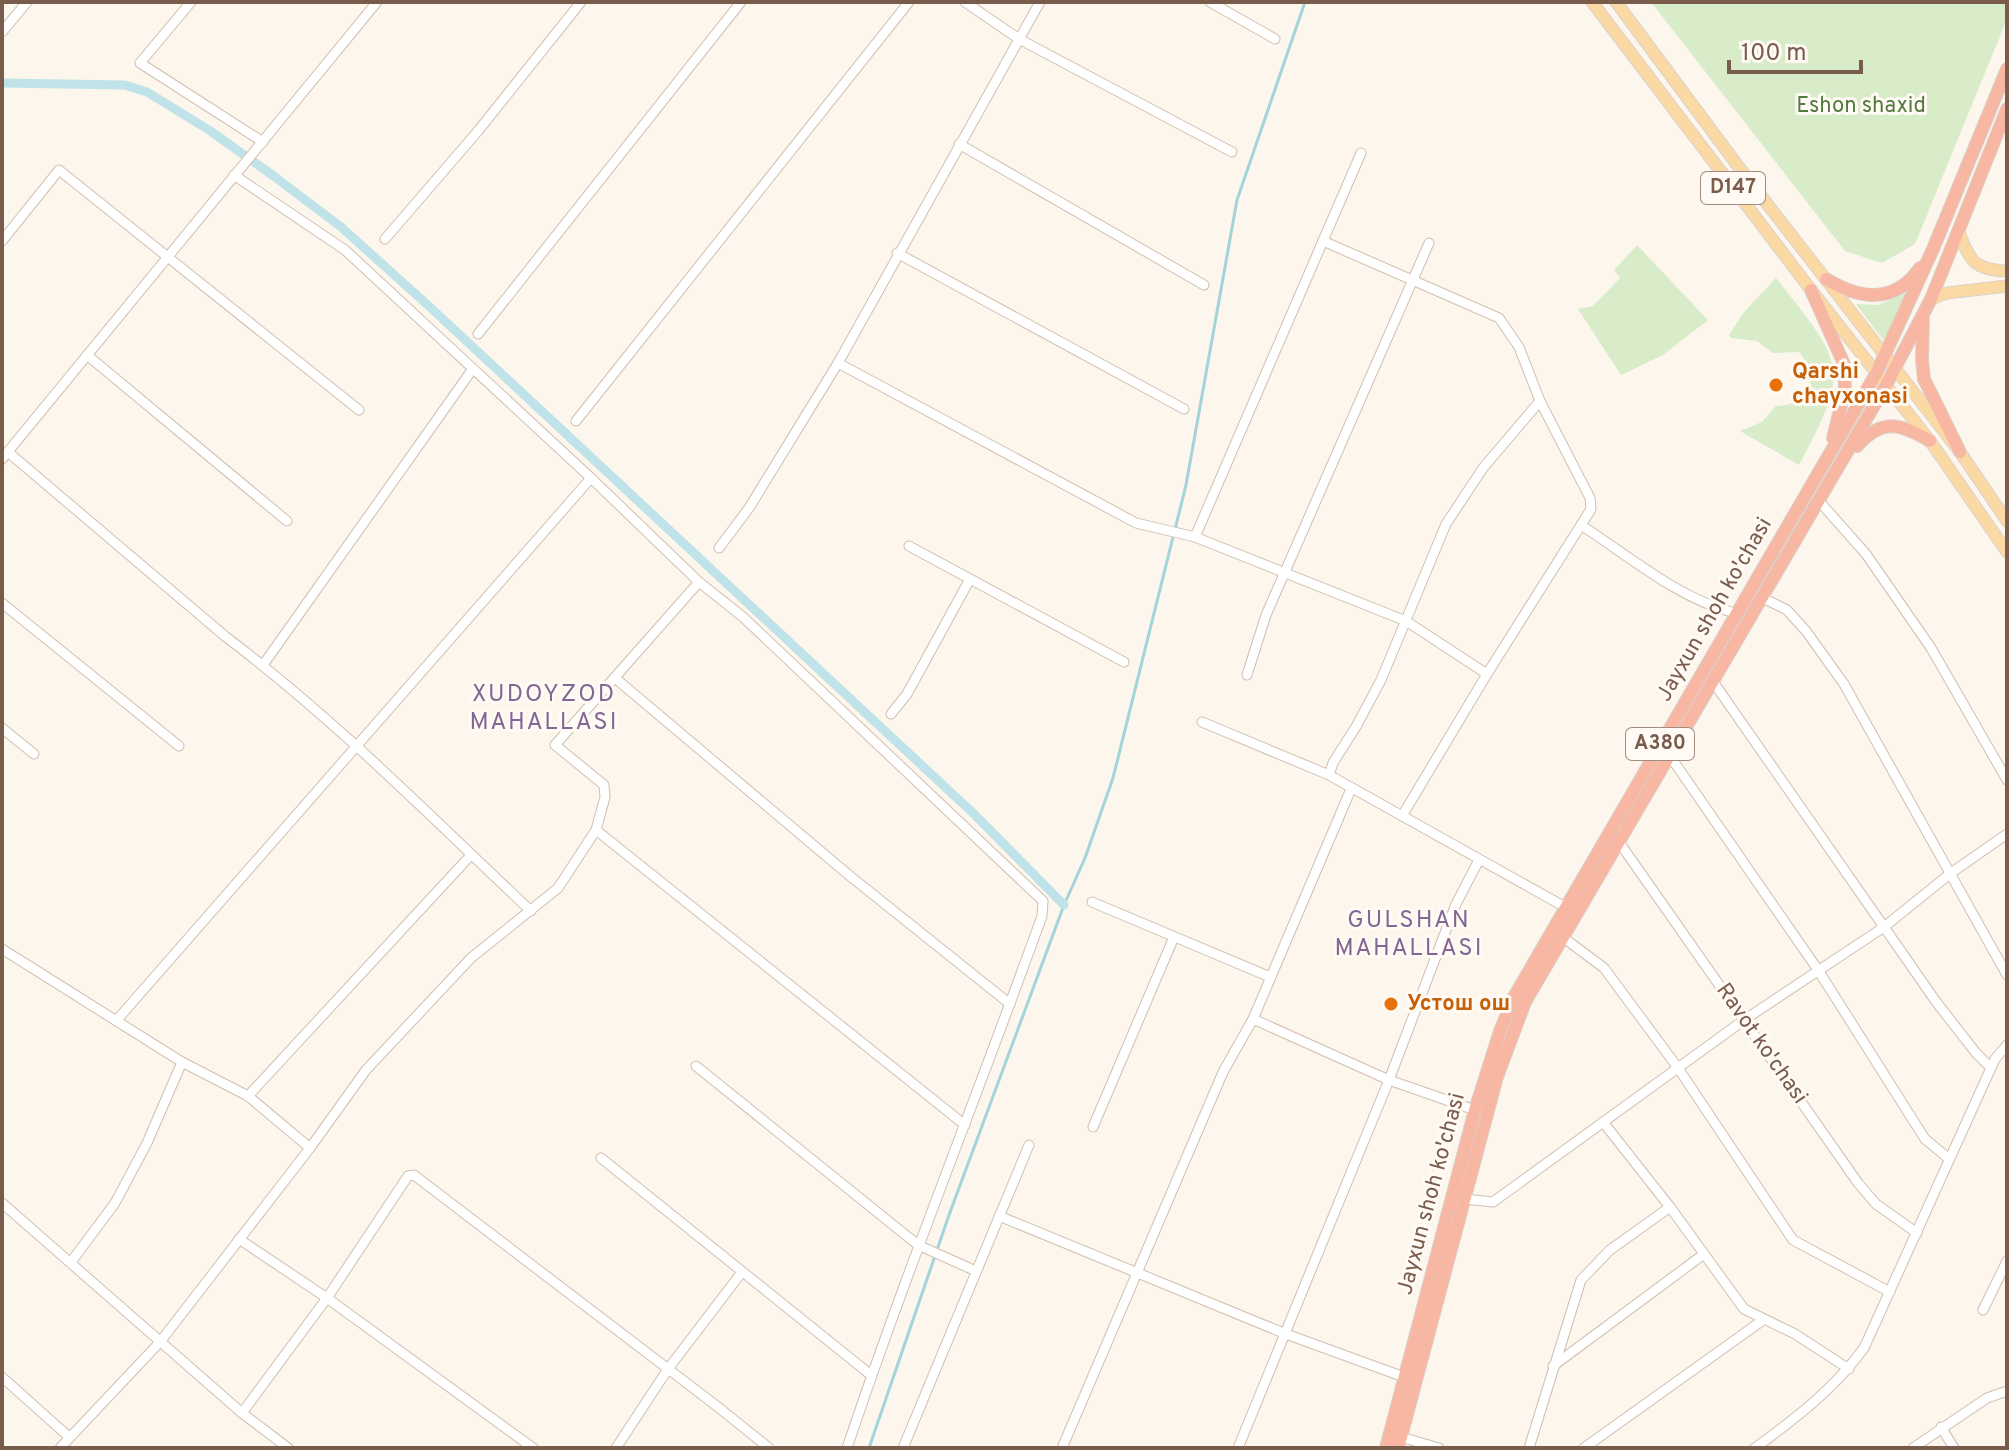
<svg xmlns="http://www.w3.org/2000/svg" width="2009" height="1450" font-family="Overpass,sans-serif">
<rect width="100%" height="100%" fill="#fdf6ec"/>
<!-- green -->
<g fill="#d8ecc9">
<path d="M1651 2H2007V19L1915 244 1882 263 1845 251Z"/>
<path d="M1637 245 1708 320 1663 355 1621 375 1578 309 1593 306 1620 278 1614 270Z"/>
<path d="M1776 278C1843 363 1852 367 1799 465L1740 431 1762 422 1776 406C1812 405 1820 378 1799 352L1773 353 1757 341 1731 338 1729 335 1744 312Z"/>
<path d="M1908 292 1884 341 1856 304 1878 305Z"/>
</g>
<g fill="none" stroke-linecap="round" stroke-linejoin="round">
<!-- stream -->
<path stroke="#a5d3da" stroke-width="3" d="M869 1448 949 1215 1064 905 1085 858 1113 778 1186 485 1237 200 1305 2"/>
<!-- canal -->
<path stroke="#bfe3e8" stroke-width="9" d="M2 83 125 85 147 92 209 130 275 177 341 227 431 308 974 814 1064 905"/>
<!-- minor casing -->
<g stroke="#d1beb0" stroke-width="11">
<g id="minor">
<path d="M191 2 140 63 263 142"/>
<path d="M965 2 1019 39 1232 152"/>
<path d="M1210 2 1275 39"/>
<path d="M2 32 27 2"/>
<path d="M959 144 1204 285"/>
<path d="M234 175 345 250 591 478 699 582 743 617 1043 901 1042 916C978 1094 907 1269 847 1448"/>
<path d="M385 239 478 131 581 2"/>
<path d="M2 241 59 170 359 410"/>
<path d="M1323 241 1499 318 1519 347 1540 401 1590 498 1591 509 1581 525 1487 674 1402 816"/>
<path d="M897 253 1184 409"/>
<path d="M478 334 741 2"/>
<path d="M87 355 287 521"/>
<path d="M838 363 1136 523 1195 537 1406 621 1487 674"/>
<path d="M576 421 909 2"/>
<path d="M8 452 226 637C335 719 432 818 531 911"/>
<path d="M2 459 377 2"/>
<path d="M1819 501 1866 554 1931 648 2007 780"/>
<path d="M1581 525C1630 557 1679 599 1735 613"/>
<path d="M1195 537 1361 153"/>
<path d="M909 546 1124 662"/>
<path d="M719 548 749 508 838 363 1040 2"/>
<path d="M1763 598 1787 610 1806 631 1844 684 2007 975"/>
<path d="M2 603 179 746"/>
<path d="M263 665 472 370"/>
<path d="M1247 675 1266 615 1429 243"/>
<path d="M615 678 850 876 1010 1004"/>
<path d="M1714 683 1937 1003 1976 1053 1991 1068"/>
<path d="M891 714 907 694 970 579"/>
<path d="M1202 722 1329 775 1565 907"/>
<path d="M2 728 34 754"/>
<path d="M1670 756 1818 970 1925 1139 1948 1158"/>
<path d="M1329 775 1333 763 1357 725 1381 680 1446 524 1483 468 1540 401"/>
<path d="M596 830 965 1125"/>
<path d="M1619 842 1858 1183 1876 1204 1917 1233"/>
<path d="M1092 902 1270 977"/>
<path d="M1564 938 1604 968 1678 1068 1793 1240 1890 1292"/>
<path d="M2 949 182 1062 248 1096 310 1148"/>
<path d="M1253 1019 1389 1080 1475 1110"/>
<path d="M116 1021 591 478"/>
<path d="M696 1066 918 1245 976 1271"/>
<path d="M248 1096 471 855"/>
<path d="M1603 1122 1670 1207 1744 1309 1795 1334 1849 1369"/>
<path d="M1093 1127 1174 937"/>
<path d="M601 1158 871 1375"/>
<path d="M1465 1199 1493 1202 1744 1020 1884 927 1951 873 2007 834"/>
<path d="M2 1203 242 1413 288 1448"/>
<path d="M999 1216 1286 1334 1404 1377"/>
<path d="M239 1239 327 1298 533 1448"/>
<path d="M71 1262 115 1203 147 1143 182 1062"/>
<path d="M1983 1310 2007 1261"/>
<path d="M1553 1366 1704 1254"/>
<path d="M2 1377 69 1437"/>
<path d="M242 1413 327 1298 408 1176 414 1175 718 1407 769 1448"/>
<path d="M1941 1427 1954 1448"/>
<path d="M1401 1437 1439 1448"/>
<path d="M60 1448 160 1342 310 1148 366 1070 471 958 558 888 596 830 605 797 604 785 555 745 699 582"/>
<path d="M616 1448 668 1369 742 1272"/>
<path d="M903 1448 1029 1145"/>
<path d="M1062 1448 1223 1072 1253 1019 1351 789"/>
<path d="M1238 1448 1389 1080 1456 904 1479 860"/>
<path d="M1529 1448 1581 1280 1610 1250 1670 1207"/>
<path d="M1584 1448 1763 1320"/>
<path d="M1755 1448C1796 1418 1834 1389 1864 1348L1995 1059 2007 1045"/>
<path d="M1913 1448 1987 1398 2007 1391"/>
</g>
</g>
<!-- major casing -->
<g stroke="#dad1cd" stroke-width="13">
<g id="major">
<path d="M1592 2 1811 290 1930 441 2007 552"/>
<path d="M1616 2 1747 178 1960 452 2007 521"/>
<path d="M1959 232C1969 260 1974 270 2007 271"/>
<path d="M1931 299 1947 293 2007 286"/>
</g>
</g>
<!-- highway casing -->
<g stroke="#dad1cd" stroke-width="14">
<g id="highway">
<path d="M1826 279C1859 299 1894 305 1920 268"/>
<path d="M1811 290 1844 364 1845 390 1833 438"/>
<path d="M1923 320 1922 360 1924 379 1960 452"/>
<path d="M1857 446C1882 418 1900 423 1930 441"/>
<path d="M1386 1448 1475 1110 1500 1031 1514 997 1876 374 1933 249 2007 69"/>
<path d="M1398 1448 1497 1077 1525 1002 1885 387 1931 299 2007 109"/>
</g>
</g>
<!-- minor -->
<use href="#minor" stroke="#fff" stroke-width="9"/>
<!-- major -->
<use href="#major" stroke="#fbd9a5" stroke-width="11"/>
<!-- highway -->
<use href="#highway" stroke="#f7b7a3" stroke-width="12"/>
</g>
<!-- markers -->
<g fill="#e8710a" stroke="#fffaf3" stroke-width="3">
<circle cx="1776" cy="385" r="8"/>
<circle cx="1391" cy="1004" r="8"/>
</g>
<g text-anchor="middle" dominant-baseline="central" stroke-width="6" stroke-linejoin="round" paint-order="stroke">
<!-- shield labels -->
<g fill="#fffaf3" stroke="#a28b7f" stroke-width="2">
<rect x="1701" y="172" width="64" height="32" rx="6"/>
<rect x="1626" y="728" width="68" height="32" rx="6"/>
</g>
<g font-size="20" font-weight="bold" fill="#7a5c4d">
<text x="1733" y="188">D147</text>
<text x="1660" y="744">A380</text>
</g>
<!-- park labels -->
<g font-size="22" fill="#537a41" stroke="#fffaf3">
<text x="1861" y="106">Eshon shaxid</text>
</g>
<!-- food labels -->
<g font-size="22" font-weight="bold" fill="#c56008" stroke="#fffaf3" text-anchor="start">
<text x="1792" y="372">Qarshi<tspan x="1792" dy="25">chayxonasi</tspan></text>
<text x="1407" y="1004">Устош ош</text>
</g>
<!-- street labels -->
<g font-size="22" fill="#7a5c4d" stroke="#fffaf3">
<text transform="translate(1715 610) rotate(-60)">Jayxun shoh ko'chasi</text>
<text transform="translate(1761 1044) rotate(55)">Ravot ko'chasi</text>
<text transform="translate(1432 1194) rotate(-75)">Jayxun shoh ko'chasi</text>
</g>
<!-- neighbourhood labels -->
<g font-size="24" letter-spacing="2" fill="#846695" stroke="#fffaf3">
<text x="544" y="695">XUDOYZOD<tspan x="544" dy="28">MAHALLASI</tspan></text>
<text x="1409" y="921">GULSHAN<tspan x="1409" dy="28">MAHALLASI</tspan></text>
</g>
</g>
<!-- border -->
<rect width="2009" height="1450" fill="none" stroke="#7a5c4d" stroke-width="8"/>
<!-- scale -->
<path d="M1729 60v12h132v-12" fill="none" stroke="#7a5c4d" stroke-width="4"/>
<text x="1741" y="60" font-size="24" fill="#7a5c4d" stroke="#fffaf3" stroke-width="6" paint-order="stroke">100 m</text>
</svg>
